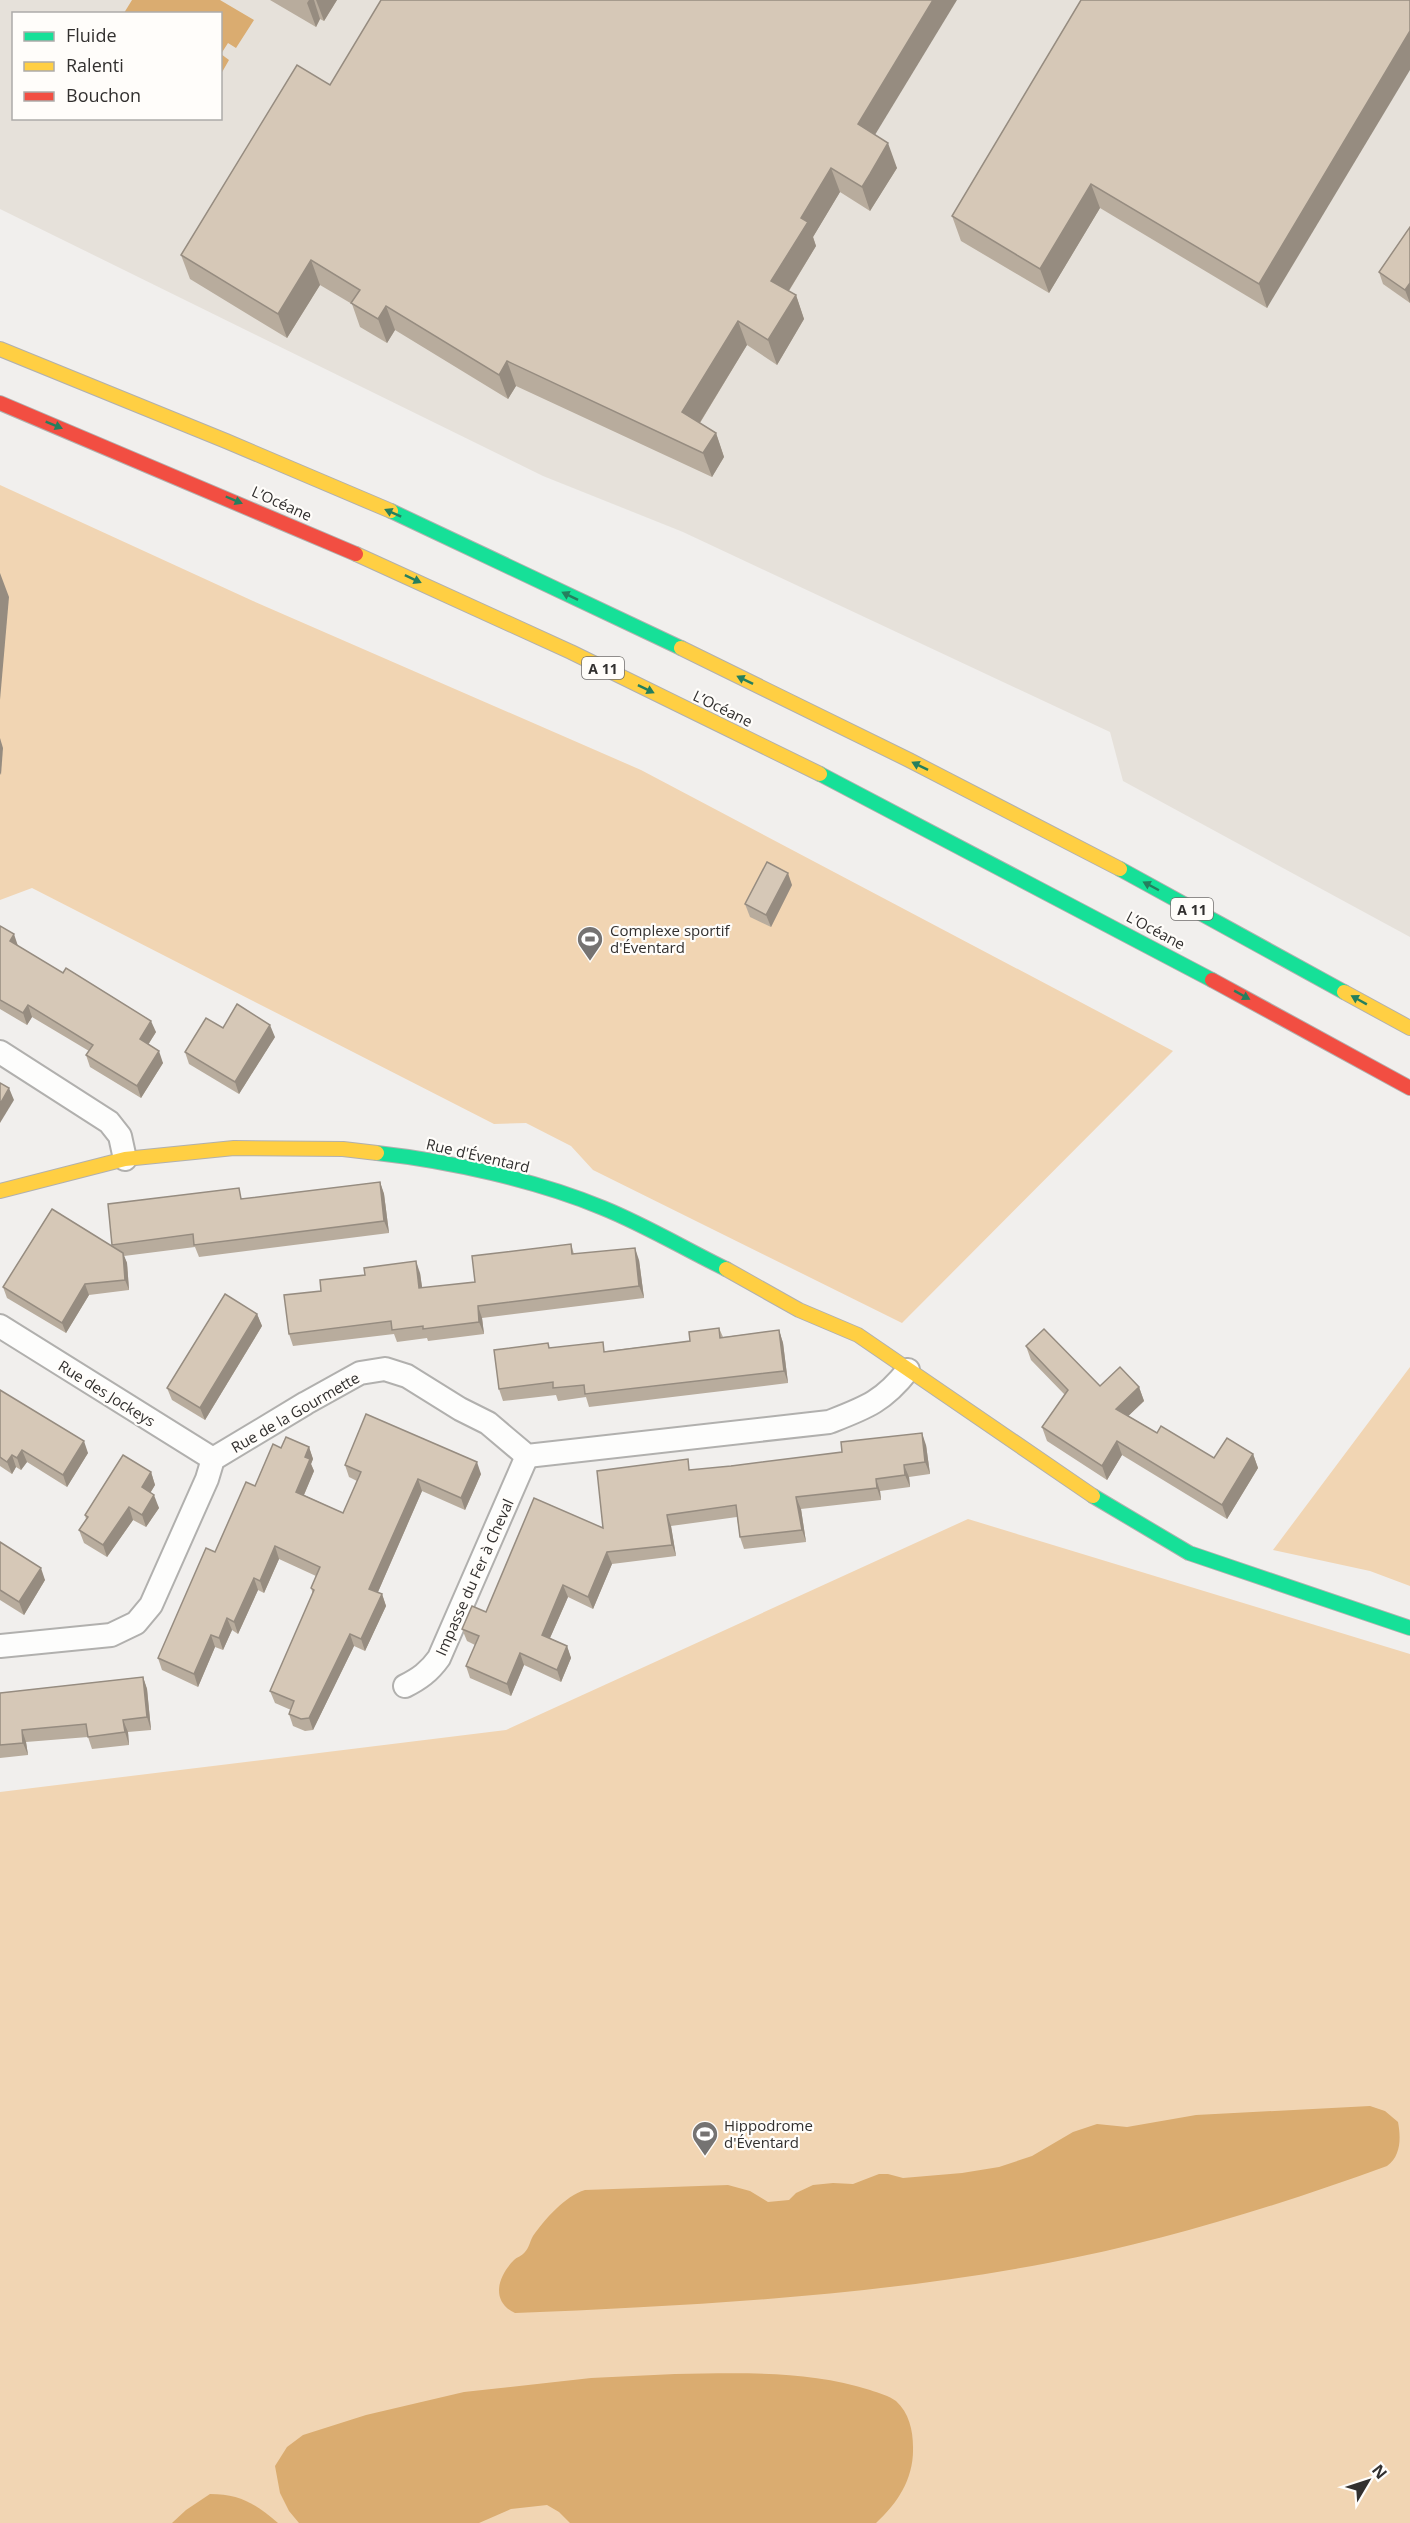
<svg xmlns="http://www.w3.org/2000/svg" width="1410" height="2523" font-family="'Open Sans',sans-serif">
<rect width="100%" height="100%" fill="#f1efed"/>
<!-- built -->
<path fill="#e6e1da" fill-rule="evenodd" d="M0 0H1410V937L1123 781 1110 732 683 532 543 476 0 209ZM14 14H220V118H14Z"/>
<!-- green -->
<g fill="#f1d5b3">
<path d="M0 485 253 601 641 770 1173 1051 902 1323 593 1170 571 1146 526 1123 494 1124 32 888 0 900Z"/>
<path d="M1410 1367V1586L1370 1571 1273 1550Z"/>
<path d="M968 1519 1410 1654V2523H0V1792L506 1730Z"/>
</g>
<!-- water -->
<g fill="#daac70">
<path d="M132 0H220L254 20 236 48 228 43 221 54 229 60 221 74 220 14 124 13Z"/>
<path d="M1370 2106 1385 2111 1398 2122C1401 2138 1401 2156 1387 2166 1277 2206 1164 2241 1048 2263 873 2296 693 2306 515 2313 490 2301 498 2276 514 2260 517 2257 522 2256 525 2252 529 2248 530 2241 533 2236 545 2219 565 2196 585 2190L728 2185 750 2191 768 2202 789 2200 796 2193 813 2185 833 2183 853 2184 879 2174H888L903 2178 962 2173 999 2167 1032 2156 1073 2132 1097 2124 1127 2127 1196 2115Z"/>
<path d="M675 2374C739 2373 808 2370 870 2390 879 2393 889 2396 896 2401 909 2413 913 2430 913 2447 914 2478 898 2503 876 2523H570L559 2512 547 2505 511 2509 479 2523H299L289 2511 280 2493 275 2466 287 2447 303 2435 366 2415 464 2392 591 2378Z"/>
<path d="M210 2494C240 2494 256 2504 278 2523H172L186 2510Z"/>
</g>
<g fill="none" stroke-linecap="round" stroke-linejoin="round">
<!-- street casing -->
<g stroke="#b1b0ae" stroke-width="26">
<g id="street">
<path d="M0 1052 109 1122 120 1136 125 1159"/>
<path d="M0 1326 213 1459"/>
<path d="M0 1646 111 1635 136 1623 151 1605 207 1479 213 1459 306 1403 360 1373 385 1369 407 1376 460 1409 488 1423 527 1456 829 1422C865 1408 883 1402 908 1370"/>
<path d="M405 1686C419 1679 429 1672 439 1658L527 1456"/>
</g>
</g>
<!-- fast casing -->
<g stroke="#b1b0ae" stroke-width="16">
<g id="fast">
<path d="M391 511 681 648"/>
<path d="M820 774 1212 980"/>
<path d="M1120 869 1344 992"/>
<path d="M377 1153C449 1161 535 1180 603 1208 645 1225 685 1249 726 1269"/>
<path d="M1093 1496 1189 1553 1410 1628"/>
</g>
</g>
<!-- slow casing -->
<g stroke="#b1b0ae" stroke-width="16">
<g id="slow">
<path d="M0 349 226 441 391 511"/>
<path d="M356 554 571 652 820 774"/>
<path d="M681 648 909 760 1120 869"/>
<path d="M1344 992 1410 1028"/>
<path d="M0 1191 125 1159 234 1148 343 1149 377 1153"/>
<path d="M726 1269 799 1310 858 1335 1093 1496"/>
</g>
</g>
<!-- jam casing -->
<g stroke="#b1b0ae" stroke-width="16">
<g id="jam">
<path d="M0 403 356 554"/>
<path d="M1212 980 1410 1088"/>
</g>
</g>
<!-- street -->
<use href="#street" stroke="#fdfdfc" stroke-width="22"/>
<!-- fast -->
<use href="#fast" stroke="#16e098" stroke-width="14"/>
<!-- slow -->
<use href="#slow" stroke="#ffcf43" stroke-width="14"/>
<!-- jam -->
<use href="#jam" stroke="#f24e42" stroke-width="14"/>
</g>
<!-- wall -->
<g fill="#b8ac9d">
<path d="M270 0H337L324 21 320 19 316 27Z"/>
<path d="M1410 0 1267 308 1100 208 1049 293 961 241 952 216Z"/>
<path d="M330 85 875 135 897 168 870 211 840 192 813 237 816 246 789 291 796 295 804 319 777 365 747 345 700 423 716 433 724 457 712 477 516 386 508 399 395 330 387 343 360 327 352 304 320 285 287 338 190 279 181 255Z"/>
<path d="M1410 227V303L1383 284 1379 272Z"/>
<path d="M792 885 771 927 750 917 745 904Z"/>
<path d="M0 926 18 946 156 1032 148 1045 163 1063 141 1098 90 1067 86 1055 89 1051 32 1017 27 1025 0 1009Z"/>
<path d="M223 1028 275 1037 239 1094 189 1064 185 1052Z"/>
<path d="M380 1182 384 1194 389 1233 199 1257 195 1247 124 1256 127 1263 129 1290 89 1295 66 1333 7 1298 3 1287 113 1247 112 1245 243 1199Z"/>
<path d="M571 1244 574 1254 639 1260 644 1298 482 1318 484 1334 428 1341 427 1338 397 1342 394 1334 293 1346 289 1334 321 1291 420 1273 422 1288 475 1282Z"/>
<path d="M257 1314 262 1326 205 1420 172 1400 167 1388Z"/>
<path d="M719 1328 723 1337 779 1330 783 1343 788 1383 589 1407 586 1397 558 1401 556 1395 503 1401 499 1389 550 1348 606 1351 690 1341Z"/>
<path d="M1026 1346 1100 1386 1139 1387 1144 1401 1128 1416 1157 1433 1214 1458 1253 1454 1258 1468 1227 1519 1122 1455 1107 1480 1047 1441 1042 1427 1065 1395 1031 1360Z"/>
<path d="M0 1390 88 1453 67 1487 27 1462 21 1470 16 1467 12 1474 0 1466Z"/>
<path d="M926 1445 930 1474 909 1477 910 1487 880 1491 881 1500 801 1509 806 1542 744 1549 740 1537 737 1517 671 1526 676 1556 612 1564 593 1609 568 1597 550 1638 567 1646 571 1658 561 1682 524 1665 511 1696 470 1678 466 1666 475 1645 467 1641 462 1629 603 1528 692 1470Z"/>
<path d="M309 1447 313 1459 311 1464 314 1471 304 1495 343 1513 357 1481 349 1477 345 1465 481 1474 465 1510 422 1491 378 1592 382 1594 386 1606 365 1651 354 1646 313 1730 305 1731 293 1726 289 1714 291 1710 275 1703 270 1691 313 1594 311 1588 316 1576 279 1559 264 1593 258 1590 238 1634 232 1630 223 1650 215 1647 198 1687 162 1670 158 1658 215 1552 255 1486 281 1448Z"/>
<path d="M151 1472 155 1485 150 1493 159 1508 146 1527 133 1520 107 1557 84 1543 79 1530 86 1519 85 1515Z"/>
<path d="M0 1542 45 1580 24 1615 0 1600Z"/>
<path d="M143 1677 147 1689 151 1730 128 1732 129 1745 92 1749 88 1737 26 1742 28 1755 0 1758V1693Z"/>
</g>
<!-- shaded-wall -->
<g fill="#968c80">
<path d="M309 0H314L320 19 316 27 307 3Z"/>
<path d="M316 0H337L324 21Z"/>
<path d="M933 0H957L867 148 858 124Z"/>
<path d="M1410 31V70L1267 308 1259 284Z"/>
<path d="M888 143 897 168 870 211 862 187Z"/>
<path d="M831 168 840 192 813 237 816 246 780 305 771 281 801 218Z"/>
<path d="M1091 184 1100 208 1049 293 1040 269Z"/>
<path d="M311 260 320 285 287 338 278 314Z"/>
<path d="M1410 283V303L1405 290Z"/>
<path d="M796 295 804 319 777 365 768 340Z"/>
<path d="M386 306 395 330 387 343 378 319Z"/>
<path d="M738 321 747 345 691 437 682 412Z"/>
<path d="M507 361 516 386 508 399 499 375Z"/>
<path d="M716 433 724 457 712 477 703 453Z"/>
<path d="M0 573 9 597 0 700Z"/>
<path d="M0 738 3 748 1 775 0 773Z"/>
<path d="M788 873 792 885 771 927 766 915Z"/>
<path d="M14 934 18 946 10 941Z"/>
<path d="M28 1005 32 1017 27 1025 23 1013Z"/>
<path d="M151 1021 156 1032 144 1051 140 1039Z"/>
<path d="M270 1025 275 1037 239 1094 235 1082Z"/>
<path d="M159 1051 163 1063 141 1098 137 1086Z"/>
<path d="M9 1088 14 1100 0 1123V1104Z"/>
<path d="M380 1182 384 1194 389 1233 384 1221Z"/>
<path d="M635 1248 639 1260 644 1298 639 1286Z"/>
<path d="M123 1253 127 1263 129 1290 125 1280Z"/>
<path d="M416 1261 420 1273 424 1300 419 1288Z"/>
<path d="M85 1284 89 1295 66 1333 62 1323Z"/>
<path d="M478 1306 482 1318 484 1334 479 1322Z"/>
<path d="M257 1314 262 1326 205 1420 200 1408Z"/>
<path d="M779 1330 783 1343 788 1383 784 1371Z"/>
<path d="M1139 1387 1144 1401 1121 1423 1116 1409Z"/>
<path d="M922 1433 926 1445 930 1474 925 1462Z"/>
<path d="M84 1441 88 1453 67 1487 63 1475Z"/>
<path d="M1117 1441 1122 1455 1107 1480 1102 1466Z"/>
<path d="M309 1447 313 1459 311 1464 314 1471 300 1504 296 1492 305 1457Z"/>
<path d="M22 1450 27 1462 21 1470 17 1458Z"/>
<path d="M1253 1454 1258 1468 1227 1519 1222 1505Z"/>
<path d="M12 1455 16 1467 12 1474 7 1462Z"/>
<path d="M477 1462 481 1474 465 1510 461 1498Z"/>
<path d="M904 1465 909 1477 910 1487 905 1475Z"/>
<path d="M151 1472 155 1485 146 1500 142 1487Z"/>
<path d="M418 1479 422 1491 374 1601 369 1589Z"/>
<path d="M876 1479 880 1491 881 1500 877 1488Z"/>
<path d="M154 1495 159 1508 146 1527 142 1515Z"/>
<path d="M796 1497 801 1509 806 1542 802 1530Z"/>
<path d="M129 1507 133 1520 107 1557 103 1545Z"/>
<path d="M667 1515 671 1526 676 1556 672 1545Z"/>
<path d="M275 1546 279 1559 264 1593 260 1581Z"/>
<path d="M607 1552 612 1564 593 1609 588 1597Z"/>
<path d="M41 1568 45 1580 24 1615 19 1602Z"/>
<path d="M254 1578 258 1590 238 1634 234 1622Z"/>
<path d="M563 1585 568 1597 546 1647 542 1635Z"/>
<path d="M382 1594 386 1606 365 1651 361 1639Z"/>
<path d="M227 1618 232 1630 223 1650 219 1638Z"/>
<path d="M350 1634 354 1646 313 1730 309 1718Z"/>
<path d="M211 1635 215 1647 198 1687 194 1674Z"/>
<path d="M567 1646 571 1658 561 1682 557 1670Z"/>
<path d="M520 1653 524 1665 511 1696 507 1684Z"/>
<path d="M143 1677 147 1689 151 1730 147 1717Z"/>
<path d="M123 1720 128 1732 129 1745 125 1732Z"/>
<path d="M22 1730 26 1742 28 1755 23 1743Z"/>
</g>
<!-- building -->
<g fill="#d6c8b7" stroke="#968c80" stroke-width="1.5">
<path d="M381 0H933L858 124 888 143 870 174 862 187 831 168 801 218 808 222 771 281 796 295 768 340 738 321 682 412 716 433 703 453 507 361 499 375 386 306 378 319 351 303 360 290 311 260 278 314 181 255 297 65 330 85Z"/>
<path d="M1081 0H1410V31L1259 284 1091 184 1040 269 952 216Z"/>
<path d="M1410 227V283L1405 290 1379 272Z"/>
<path d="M767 862 788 873 766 915 745 904Z"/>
<path d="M0 926 14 934 10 941 63 973 66 968 151 1021 140 1039 159 1051 137 1086 86 1055 93 1045 28 1005 23 1013 0 1000Z"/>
<path d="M237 1004 270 1025 235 1082 185 1052 206 1018 223 1028Z"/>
<path d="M0 1083 9 1088 0 1104Z"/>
<path d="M380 1182 384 1221 194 1245 193 1234 112 1245 108 1204 239 1188 241 1199Z"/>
<path d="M52 1209 123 1253 125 1280 85 1284 62 1323 3 1287Z"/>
<path d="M571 1244 572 1254 635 1248 639 1286 478 1306 479 1322 423 1329V1326L392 1330 391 1321 289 1334 284 1295 321 1291 320 1280 365 1275 364 1268 416 1261 419 1288 475 1282 472 1256Z"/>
<path d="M225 1294 257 1314 200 1408 167 1388Z"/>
<path d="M719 1328 720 1338 779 1330 784 1371 585 1394 584 1385 553 1388V1382L499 1389 494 1350 548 1343 549 1348 603 1342 604 1352 690 1341 689 1332Z"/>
<path d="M1044 1329 1100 1386 1120 1367 1139 1387 1116 1409 1157 1433 1161 1426 1214 1458 1227 1438 1253 1454 1222 1505 1117 1441 1102 1466 1042 1427 1068 1390 1026 1346Z"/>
<path d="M0 1390 84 1441 63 1475 22 1450 17 1458 12 1455 7 1462 0 1457Z"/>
<path d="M366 1414 477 1462 461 1498 418 1479 369 1589 382 1594 361 1639 350 1634 309 1718 301 1719 289 1714 294 1701 270 1691 314 1590 311 1588 320 1567 275 1546 260 1581 254 1578 234 1622 227 1618 219 1638 211 1635 194 1674 158 1658 206 1548 215 1552 246 1482 255 1486 273 1444 281 1448 286 1437 309 1447 305 1457 310 1459 296 1492 343 1513 361 1472 345 1465Z"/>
<path d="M922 1433 925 1462 904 1465 905 1475 876 1479 877 1488 796 1497 802 1530 740 1537 736 1505 667 1515 672 1545 607 1552 588 1597 563 1585 542 1635 567 1646 557 1670 520 1653 507 1684 466 1666 479 1636 462 1629 472 1606 486 1612 534 1498 603 1528 597 1471 688 1459 689 1470 731 1466 842 1452 841 1442Z"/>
<path d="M123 1455 151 1472 142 1487 154 1495 142 1515 129 1507 103 1545 79 1530 88 1517 85 1515Z"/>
<path d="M0 1542 41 1568 19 1602 0 1590Z"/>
<path d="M143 1677 147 1717 123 1720 125 1732 88 1737 86 1724 22 1730 23 1743 0 1745V1693Z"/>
</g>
<!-- one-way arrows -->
<defs><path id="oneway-solid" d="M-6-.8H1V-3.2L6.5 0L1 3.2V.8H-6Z" transform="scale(1.5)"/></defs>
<g fill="#257f5e">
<use href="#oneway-solid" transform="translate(54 425) rotate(22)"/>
<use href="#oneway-solid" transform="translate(234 500) rotate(23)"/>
<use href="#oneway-solid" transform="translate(393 513) rotate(-156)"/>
<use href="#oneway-solid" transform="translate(413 579) rotate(25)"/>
<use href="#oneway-solid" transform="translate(570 596) rotate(-154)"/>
<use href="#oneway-solid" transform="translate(745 680) rotate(-154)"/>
<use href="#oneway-solid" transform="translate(646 689) rotate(26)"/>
<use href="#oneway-solid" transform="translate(920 766) rotate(-154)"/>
<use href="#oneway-solid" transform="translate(1151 886) rotate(-152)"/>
<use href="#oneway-solid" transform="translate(1242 995) rotate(29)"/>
<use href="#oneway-solid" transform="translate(1359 1000) rotate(-151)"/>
</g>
<!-- icons -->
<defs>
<g id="stadium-pin" transform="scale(1.35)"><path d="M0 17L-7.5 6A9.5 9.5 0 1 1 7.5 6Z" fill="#757372" stroke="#fffdfa"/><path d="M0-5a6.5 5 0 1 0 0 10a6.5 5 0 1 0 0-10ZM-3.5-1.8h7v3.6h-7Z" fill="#fff"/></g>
</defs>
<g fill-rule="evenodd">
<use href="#stadium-pin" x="590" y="939"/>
<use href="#stadium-pin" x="705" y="2134"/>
</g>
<g text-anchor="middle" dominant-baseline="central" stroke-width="4.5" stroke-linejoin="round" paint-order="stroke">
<!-- shield labels -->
<g fill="#fffdfa" stroke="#706e6c" stroke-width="1.5">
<rect x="582" y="657" width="42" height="22" rx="4.5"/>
<rect x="1171" y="898" width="42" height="22" rx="4.5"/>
</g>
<g font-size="14" font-weight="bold" fill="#32302f">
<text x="603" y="668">A 11</text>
<text x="1192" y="909">A 11</text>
</g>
<!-- street labels -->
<g font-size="15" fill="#32302f" stroke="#fffdfa">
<text transform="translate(282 503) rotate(24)">L’Océane</text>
<text transform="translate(723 708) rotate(26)">L’Océane</text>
<text transform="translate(1156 930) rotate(28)">L’Océane</text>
<text transform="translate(478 1155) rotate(13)">Rue d'Éventard</text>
<text transform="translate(107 1393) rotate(32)">Rue des Jockeys</text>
<text transform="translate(295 1412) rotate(-30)">Rue de la Gourmette</text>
<text transform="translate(474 1577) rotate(-66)">Impasse du Fer à Cheval</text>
</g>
<!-- poi labels -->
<g font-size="15" fill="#32302f" stroke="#fffdfa" text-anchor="start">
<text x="610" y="930">Complexe sportif<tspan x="610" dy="17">d'Éventard</tspan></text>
<text x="724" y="2125">Hippodrome<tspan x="724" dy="17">d'Éventard</tspan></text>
</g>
</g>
<!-- legend -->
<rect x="12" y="12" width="210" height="108" fill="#fffdfa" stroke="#adaba9" stroke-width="1.5"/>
<rect x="24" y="32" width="30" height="9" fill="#16e098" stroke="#adaba9" stroke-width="1.5"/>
<text x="66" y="42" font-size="18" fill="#32302f">Fluide</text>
<rect x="24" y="62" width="30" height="9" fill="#ffcf43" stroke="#adaba9" stroke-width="1.5"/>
<text x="66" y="72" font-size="18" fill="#32302f">Ralenti</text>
<rect x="24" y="92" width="30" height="9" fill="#f24e42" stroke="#adaba9" stroke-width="1.5"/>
<text x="66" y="102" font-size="18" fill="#32302f">Bouchon</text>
<!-- north arrow -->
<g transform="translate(1368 2481) rotate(51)" stroke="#fffdfa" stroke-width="4.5" paint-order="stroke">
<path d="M0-4.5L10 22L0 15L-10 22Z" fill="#32302f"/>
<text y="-9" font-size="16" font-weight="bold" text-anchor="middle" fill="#32302f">N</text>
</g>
</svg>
